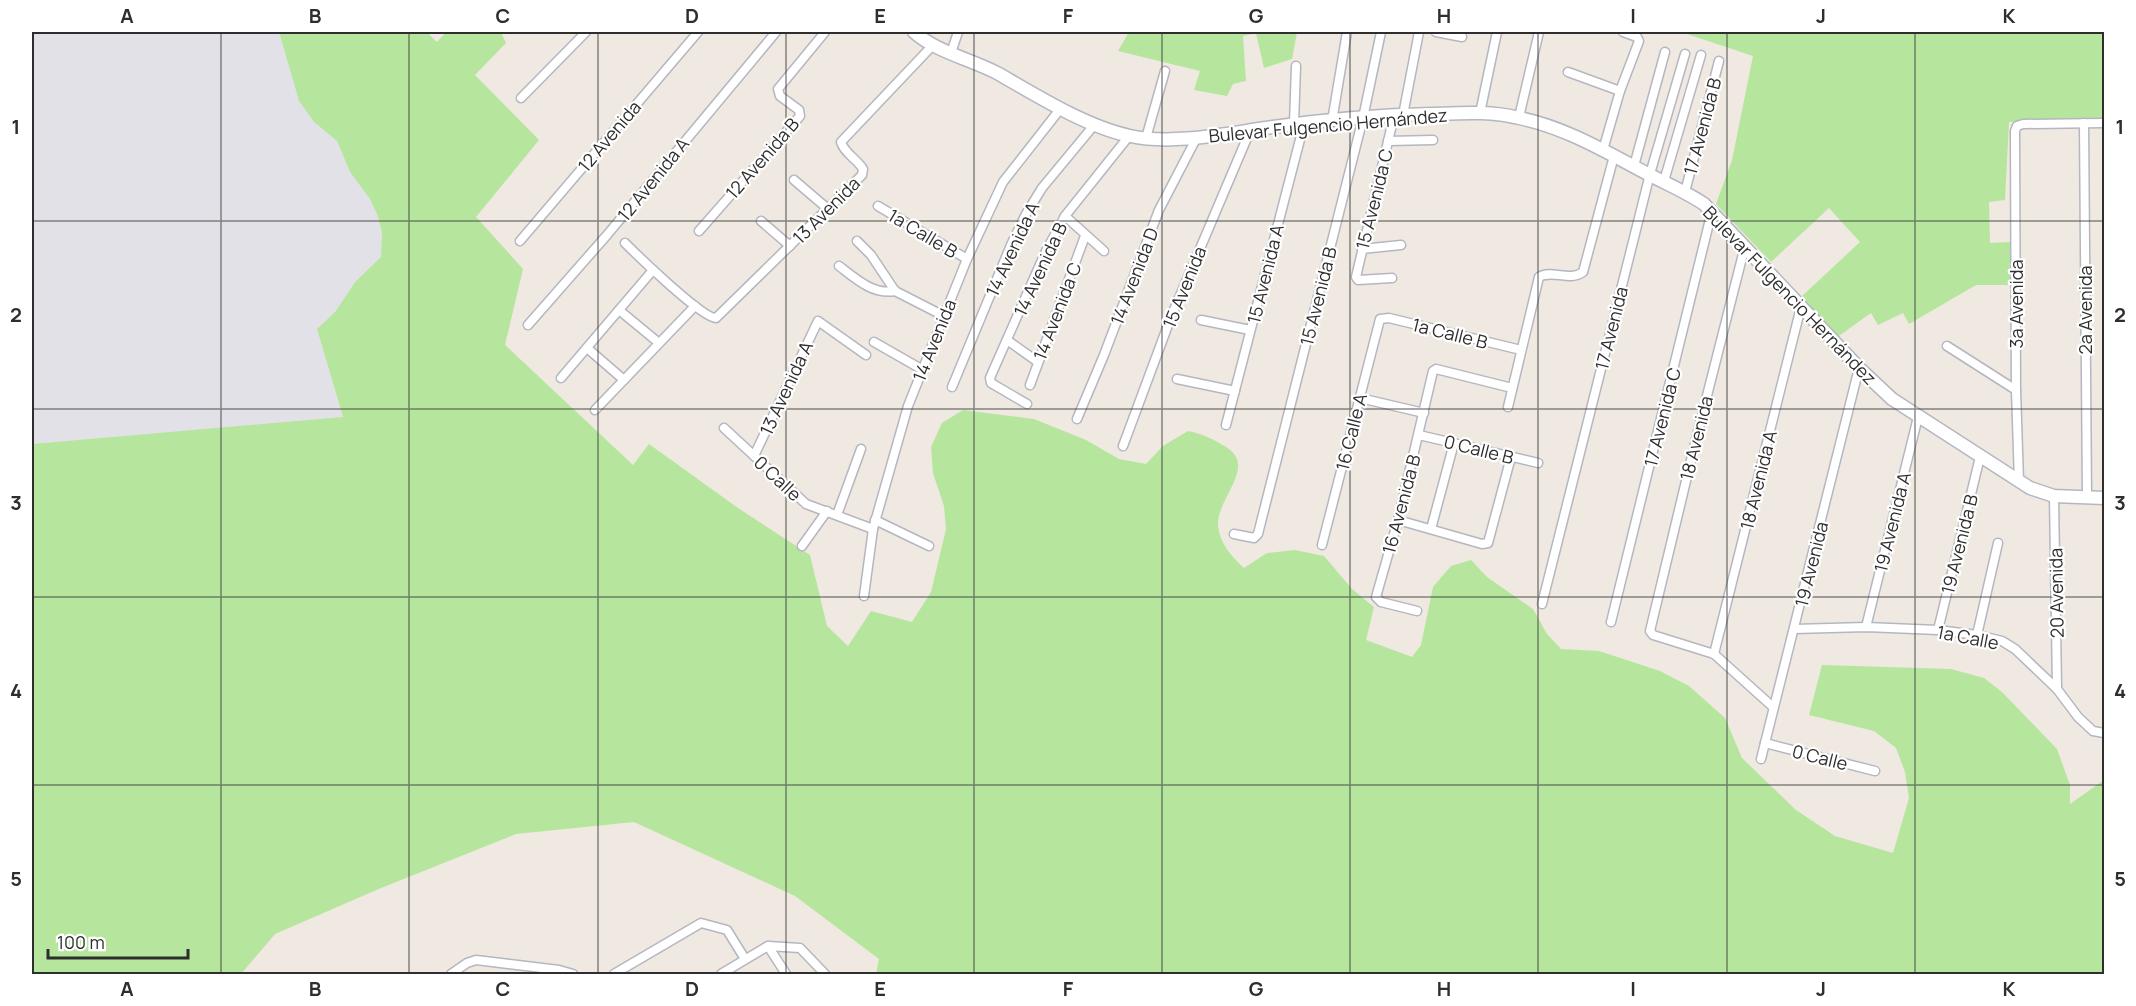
<svg xmlns="http://www.w3.org/2000/svg" width="2136" height="1006" font-family="Manrope,sans-serif">
<rect width="100%" height="100%" fill="#efe9e1"/>
<!-- industrial -->
<path fill="#e3e1e8" d="M32 32H279L299 101 314 122 337 141 350 172 370 199 377 214 382 232 381 257 355 282 335 312 317 329 343 418 32 444Z"/>
<!-- green -->
<g fill="#b6e59e">
<path d="M279 32H427L437 42 446 32H501L506 43 475 75 539 140 476 217 523 269 505 345 633 465 649 444 738 508 810 555 827 626 848 646 871 611 912 622 931 592 946 529 944 506 933 473 931 447 942 423 963 410 1034 419 1086 440 1119 459 1146 464 1163 446 1188 431C1203 434 1213 439 1226 447 1258 467 1216 498 1218 526 1220 544 1232 557 1244 568L1267 553 1295 550 1324 556 1352 589 1374 607 1366 640 1412 657 1421 645 1433 587 1451 566 1471 560 1487 577 1533 609 1547 634 1561 649 1599 651 1660 671 1689 686 1725 718 1742 758 1796 810 1835 836 1893 853 1909 798 1905 772 1896 748 1874 731 1809 715 1822 665 1951 669 1984 678 2002 692 2057 749 2070 785V804L2104 780V974H876L879 959 795 896 634 822 516 834 381 888 275 934 241 974H32V444L343 417 317 329 335 312 355 282 381 257 382 232 377 214 370 199 350 172 337 141 314 122 299 101Z"/>
<path d="M1129 32H1297L1292 59 1264 68 1256 33 1243 36 1246 81 1233 84 1227 96 1194 90 1200 71 1118 51Z"/>
<path d="M1681 32H2104V119L2009 122 2005 200 1989 202 1990 243 2010 242V285H1976L1909 324 1903 313 1878 325 1871 313 1836 338 1800 298 1860 242 1829 208 1771 262 1716 204 1732 160 1753 56Z"/>
</g>
<g fill="none" stroke-linecap="round" stroke-linejoin="round">
<!-- street casing -->
<g stroke="#b4b7c1" stroke-width="11">
<g id="street">
<path d="M1436 32 1462 37"/>
<path d="M951 53 958 32"/>
<path d="M1568 72 1620 91"/>
<path d="M521 98 586 32"/>
<path d="M1480 113 1497 32"/>
<path d="M1403 115 1419 32"/>
<path d="M1519 117 1539 32"/>
<path d="M1332 121 1347 32"/>
<path d="M2084 123 2087 498"/>
<path d="M1294 124 1296 66"/>
<path d="M1146 138 1165 71"/>
<path d="M1388 141 1433 140"/>
<path d="M1603 150 1620 91 1639 41 1637 37 1623 32"/>
<path d="M1634 166 1665 52"/>
<path d="M794 180 828 209"/>
<path d="M1664 181 1701 55"/>
<path d="M1685 192 1719 61"/>
<path d="M878 206 967 259"/>
<path d="M1065 216 1104 251"/>
<path d="M761 221 790 246"/>
<path d="M699 231 800 116 799 110 780 96 778 89 825 32"/>
<path d="M520 241 698 32"/>
<path d="M857 241 871 255 895 291 944 316"/>
<path d="M625 243C638 256 702 318 716 318L862 175 863 169C857 159 844 153 841 142L933 45"/>
<path d="M1745 246 1697 435 1650 631 1653 635 1714 654 1773 707"/>
<path d="M1362 249 1401 245"/>
<path d="M839 266C856 279 873 295 895 291"/>
<path d="M1392 278 1358 280 1356 277 1394 116"/>
<path d="M619 310 659 343"/>
<path d="M1201 320 1250 330"/>
<path d="M528 325 607 235 776 32"/>
<path d="M1007 340 1038 362"/>
<path d="M874 342 923 370"/>
<path d="M1947 346 2016 390"/>
<path d="M587 348 624 380"/>
<path d="M561 378 653 270"/>
<path d="M1177 379 1235 391"/>
<path d="M1030 385 1085 236"/>
<path d="M952 387 1011 245 1026 214 1042 188 1095 124"/>
<path d="M1360 398 1424 413"/>
<path d="M1027 404 991 383 990 378 993 371 1046 251 1065 216 1129 136"/>
<path d="M1508 407 1539 277C1552 269 1570 282 1583 272L1614 156"/>
<path d="M595 410 695 306"/>
<path d="M1077 419 1104 355 1159 210 1197 137"/>
<path d="M1226 425 1304 124"/>
<path d="M724 428 806 504 873 529"/>
<path d="M1419 435 1538 463"/>
<path d="M1123 446 1171 317 1250 131"/>
<path d="M754 456 818 321 866 355"/>
<path d="M2019 482 2016 390 2015 131 2017 126 2023 124 2104 123"/>
<path d="M2054 496 2057 689"/>
<path d="M837 515 861 449"/>
<path d="M875 520 929 546"/>
<path d="M1398 520 1482 544 1488 543 1511 457"/>
<path d="M1431 529 1454 443"/>
<path d="M1234 534 1254 538 1258 534 1363 118 1381 32"/>
<path d="M1322 545 1380 319 1389 318 1521 350"/>
<path d="M802 546 827 511"/>
<path d="M864 596 873 529 908 406 967 259 1003 182 1061 108"/>
<path d="M1542 604 1650 174 1685 54"/>
<path d="M1417 611 1381 602 1376 597 1398 520 1433 371 1436 369 1512 388"/>
<path d="M1611 622 1712 211"/>
<path d="M1866 627 1918 417"/>
<path d="M1794 629 1866 627 1938 630 1977 635 2002 641 2015 649 2057 689 2078 717 2093 731 2104 733"/>
<path d="M1938 630 1980 457"/>
<path d="M1977 635 1998 543"/>
<path d="M1714 654 1801 307"/>
<path d="M1765 743 1875 771"/>
<path d="M1761 759 1859 368"/>
<path d="M768 946 786 974"/>
<path d="M451 974 467 963 476 960 559 970 573 974"/>
<path d="M614 974 701 923 727 930 745 959"/>
<path d="M721 974 768 946 800 948 825 974"/>
</g>
</g>
<!-- secondary casing -->
<g stroke="#b4b7c1" stroke-width="15">
<path id="secondary" d="M914 32C938 53 971 59 999 74 1037 96 1087 127 1130 136 1172 145 1224 134 1266 128 1321 120 1377 115 1433 114 1462 113 1491 111 1519 118 1565 127 1608 153 1648 174 1667 184 1686 192 1704 204L1859 368 1892 399 2030 488 2054 496 2104 498"/>
</g>
<!-- street -->
<use href="#street" stroke="#fff" stroke-width="8"/>
<!-- secondary -->
<use href="#secondary" stroke="#fff" stroke-width="12"/>
</g>
<!-- grid -->
<path fill="none" stroke="#2e2e2e" stroke-width="1.5" stroke-opacity="0.55" d="M221 32V974M409 32V974M598 32V974M786 32V974M974 32V974M1162 32V974M1350 32V974M1538 32V974M1727 32V974M1915 32V974M32 221H2104M32 409H2104M32 597H2104M32 785H2104"/>
<g text-anchor="middle" dominant-baseline="central" stroke-width="4.5" stroke-linejoin="round" paint-order="stroke">
<!-- street labels -->
<g font-size="18" fill="#2e2e2e" stroke="#fff">
<text transform="translate(1328 125) rotate(-5)">Bulevar Fulgencio Hernández</text>
<text transform="translate(1702 126) rotate(-75)">17 Avenida B</text>
<text transform="translate(609 136) rotate(-50)">12 Avenida</text>
<text transform="translate(762 158) rotate(-49)">12 Avenida B</text>
<text transform="translate(653 179) rotate(-51)">12 Avenida A</text>
<text transform="translate(1374 199) rotate(-76)">15 Avenida C</text>
<text transform="translate(826 210) rotate(-45)">13 Avenida</text>
<text transform="translate(923 233) rotate(31)">1a Calle B</text>
<text transform="translate(1012 249) rotate(-65)">14 Avenida A</text>
<text transform="translate(1040 269) rotate(-65)">14 Avenida B</text>
<text transform="translate(1265 274) rotate(-76)">15 Avenida A</text>
<text transform="translate(1134 276) rotate(-69)">14 Avenida D</text>
<text transform="translate(1184 287) rotate(-68)">15 Avenida</text>
<text transform="translate(1790 295) rotate(46)">Bulevar Fulgencio Hernández</text>
<text transform="translate(1318 296) rotate(-76)">15 Avenida B</text>
<text transform="translate(2016 304) rotate(-90)">3a Avenida</text>
<text transform="translate(2085 310) rotate(-90)">2a Avenida</text>
<text transform="translate(1057 311) rotate(-69)">14 Avenida C</text>
<text transform="translate(1611 328) rotate(-76)">17 Avenida</text>
<text transform="translate(1450 333) rotate(14)">1a Calle B</text>
<text transform="translate(934 340) rotate(-68)">14 Avenida</text>
<text transform="translate(786 388) rotate(-65)">13 Avenida A</text>
<text transform="translate(1662 417) rotate(-76)">17 Avenida C</text>
<text transform="translate(1351 432) rotate(-76)">16 Calle A</text>
<text transform="translate(1696 438) rotate(-76)">18 Avenida</text>
<text transform="translate(1479 449) rotate(14)">0 Calle B</text>
<text transform="translate(778 478) rotate(43)">0 Calle</text>
<text transform="translate(1758 480) rotate(-76)">18 Avenida A</text>
<text transform="translate(1401 504) rotate(-75)">16 Avenida B</text>
<text transform="translate(1892 522) rotate(-76)">19 Avenida A</text>
<text transform="translate(1959 544) rotate(-76)">19 Avenida B</text>
<text transform="translate(1811 564) rotate(-76)">19 Avenida</text>
<text transform="translate(2056 593) rotate(-91)">20 Avenida</text>
<text transform="translate(1968 637) rotate(11)">1a Calle</text>
<text transform="translate(1820 757) rotate(14)">0 Calle</text>
</g>
</g>
<!-- border -->
<rect width="2136" height="1006" fill="none" stroke="#ffffff" stroke-width="66"/>
<!-- scale -->
<path d="M48 949v9h140v-9" fill="none" stroke="#2e2e2e" stroke-width="3"/>
<text x="57" y="949" font-size="18" fill="#2e2e2e" stroke="#ffffff" stroke-width="4.5" paint-order="stroke">100 m</text>
<rect x="33" y="33" width="2070" height="940" fill="none" stroke="#2e2e2e" stroke-width="2"/>
<g font-size="20" text-anchor="middle" font-weight="bold" fill="#2e2e2e">
<text x="127" y="23">A</text>
<text x="315" y="23">B</text>
<text x="503" y="23">C</text>
<text x="692" y="23">D</text>
<text x="880" y="23">E</text>
<text x="1068" y="23">F</text>
<text x="1256" y="23">G</text>
<text x="1444" y="23">H</text>
<text x="1633" y="23">I</text>
<text x="1821" y="23">J</text>
<text x="2009" y="23">K</text>
<text x="16" y="134">1</text>
<text x="2120" y="134">1</text>
<text x="16" y="322">2</text>
<text x="2120" y="322">2</text>
<text x="16" y="510">3</text>
<text x="2120" y="510">3</text>
<text x="16" y="698">4</text>
<text x="2120" y="698">4</text>
<text x="16" y="886">5</text>
<text x="2120" y="886">5</text>
<text x="127" y="996">A</text>
<text x="315" y="996">B</text>
<text x="503" y="996">C</text>
<text x="692" y="996">D</text>
<text x="880" y="996">E</text>
<text x="1068" y="996">F</text>
<text x="1256" y="996">G</text>
<text x="1444" y="996">H</text>
<text x="1633" y="996">I</text>
<text x="1821" y="996">J</text>
<text x="2009" y="996">K</text>
</g>
</svg>
